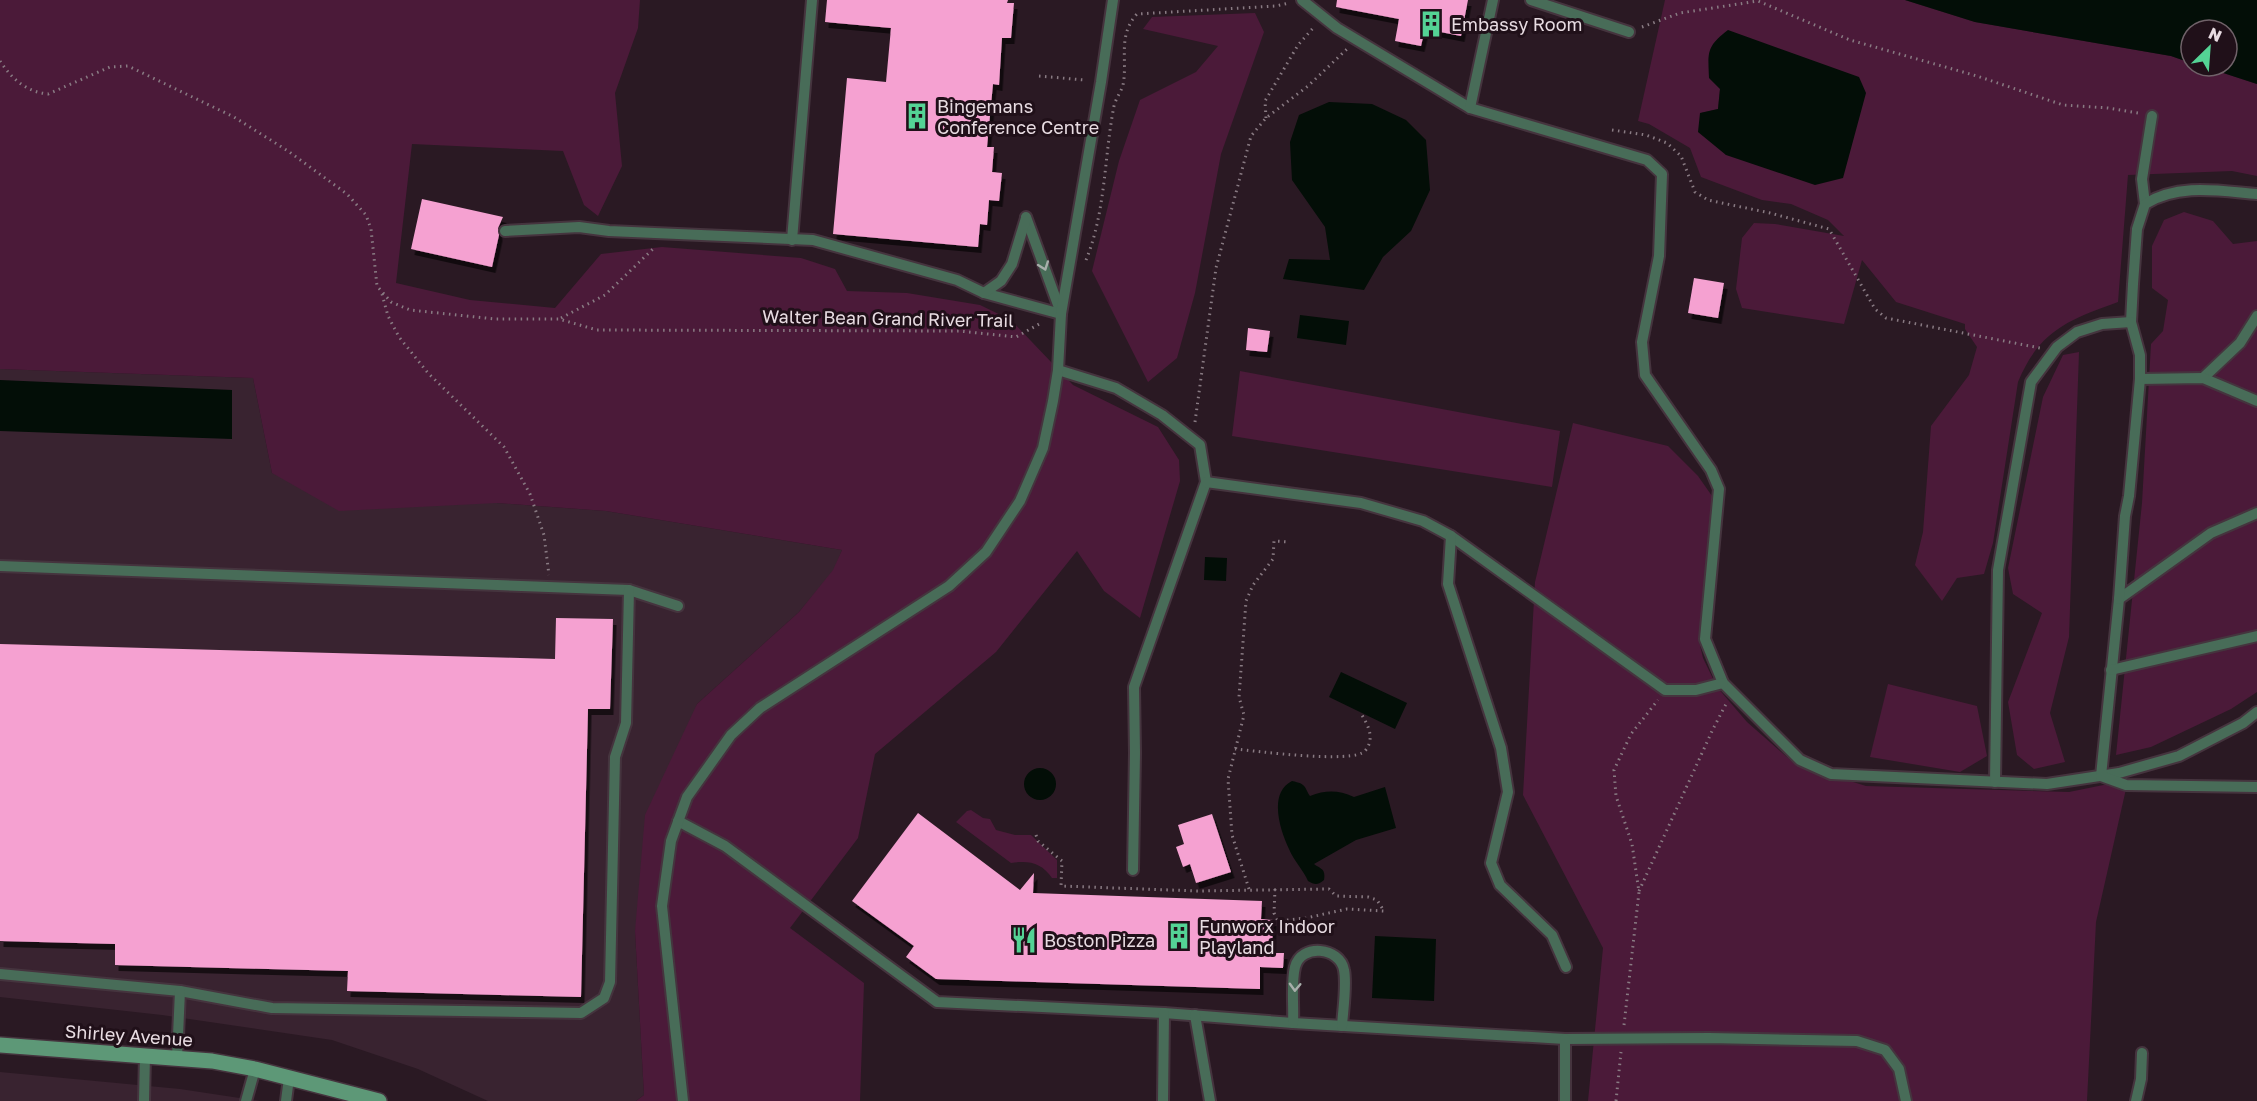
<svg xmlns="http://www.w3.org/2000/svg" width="2257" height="1101" font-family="'Golos Text',sans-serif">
<defs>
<filter id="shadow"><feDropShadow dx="3.5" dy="6" stdDeviation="0" flood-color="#0009"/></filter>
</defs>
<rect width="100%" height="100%" fill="#2a1923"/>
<!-- built -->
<g fill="#392330">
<path d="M0 369 253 378 272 473 497 503 606 511 842 550 834 570 799 612 697 704 635 931 644 1095 636 1101H488L418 1069 332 1040 162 1015 0 997Z"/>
<path d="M0 1072 180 1089 260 1101H0Z"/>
</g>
<!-- green -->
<g fill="#4b1a39" fill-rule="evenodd">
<path d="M0 0H640L638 28 615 93 622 166 598 216 584 205 563 151 412 144 396 283 470 300 555 308 601 254 662 247 801 258 835 269 847 291 907 293 980 305 1011 320 1073 385 1158 427 1179 460 1180 481 1140 618 1104 591 1077 551 996 652 875 754 858 838 790 928 864 983 860 1101H636L644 1095 635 931 645 815 697 704 799 612 833 570 842 550 606 511 497 503 339 511 272 473 253 378 0 369Z"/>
<path d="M1665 0H1905L1975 22 2171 56 2191 63V66H2202L2257 84V176L2232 171 2128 175 2118 302C2068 320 2039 331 2018 382L1993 543 1984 574 1957 578 1942 601 1915 565 1923 532 1931 426 1969 375 1977 347 1965 329V324L1896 302 1862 260 1844 324 1742 308 1736 289 1742 238 1754 223 1775 224 1844 236 1828 220 1791 204 1762 200 1701 177 1690 148 1649 124 1638 121ZM1720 89 1726 155 1701 113 1718 109Z"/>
<path d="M1255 13 1264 32 1221 154 1195 293 1177 358 1148 382 1092 271 1119 161 1140 100 1196 72 1218 46 1143 29 1152 17Z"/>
<path d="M2184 212 2213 221 2233 244 2257 241V692L2231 709 2151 747 2116 755 2142 503 2151 344 2163 331 2168 300 2152 288V246L2164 220Z"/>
<path d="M2079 352 2069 637 2050 713 2065 762 2034 769 2017 755 2008 702 2042 613 2013 594 2008 568 2043 397 2063 355Z"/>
<path d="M1240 371 1560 431 1552 487 1232 436Z"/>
<path d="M1573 423 1668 446 1698 476 1712 496 1699 641 1703 658 1717 687 1747 722 1795 764 1866 786 2069 792 2128 780 2096 922 2087 1101H1588L1603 948 1523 795 1535 582Z"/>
<path d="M1888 684 1977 706 1987 756 1960 772 1870 757Z"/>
<path d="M971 810 983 818 990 819 996 830 1015 835H1031L1057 860V878H1052C1042 863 1029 860 1011 863L956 822 967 811Z"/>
</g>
<!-- water -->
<g fill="#030e07">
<path d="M1905 0H2257V84L2202 66H2227V30H2191V63L2171 56 1975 22Z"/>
<path d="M1728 30 1859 77 1866 93 1843 178 1815 185 1726 155 1698 132 1700 113 1718 109 1720 89 1709 78C1708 52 1706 47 1728 30Z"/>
<path d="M1329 102 1372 104 1406 120 1426 140 1430 190 1411 231 1383 257 1364 290 1283 279 1289 259 1330 260 1325 227 1292 180 1290 142 1299 115Z"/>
<path d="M1300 315 1349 321 1346 345 1297 338Z"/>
<path d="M0 380 232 390V439L0 431Z"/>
<path d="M1205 557 1227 558 1226 581 1204 580Z"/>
<path d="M1341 672 1407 703 1395 729 1329 697Z"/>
<circle cx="1040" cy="784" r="16"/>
<path d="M1292 781C1307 784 1304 787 1310 796 1326 790 1338 790 1354 797L1385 787 1396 828 1356 840 1314 864C1320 869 1326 868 1324 880 1318 885 1315 885 1308 881 1304 871 1294 861 1289 849 1280 830 1268 793 1292 781Z"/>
<path d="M1375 936 1436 939 1434 1001 1372 998Z"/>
</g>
<!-- building -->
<g fill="#f5a1d1" filter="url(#shadow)">
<path d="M827 0H1008L1007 3H1014L1011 38H1002L999 85 993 84 987 147H994L992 172 1002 173 999 201 989 200 987 225 980 224 978 247 833 234 847 78 886 82 891 28 825 22Z"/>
<path d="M1337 0H1468L1461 36 1425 29 1421 46 1395 41 1399 19 1336 7Z"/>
<path d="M422 199 503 217 498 228 499 235 492 267 411 249Z"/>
<path d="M1694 278 1724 283 1718 318 1688 313Z"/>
<path d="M1248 328 1270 331 1267 352 1246 350Z"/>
<path d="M556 618 613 619 610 709H588L581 997 347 991 348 971 115 965V944L0 941V644L555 659Z"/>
<path d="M918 813 1020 890 1034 873 1033 893 1262 901 1261 919 1273 920 1272 953H1284L1283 968 1260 967V989L936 979 906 957 914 946 852 901Z"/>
<path d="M1212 814 1231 872 1196 883 1190 864 1183 867 1176 847 1184 844 1178 825Z"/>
</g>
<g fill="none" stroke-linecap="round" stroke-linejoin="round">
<!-- service casing -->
<g stroke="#45343e" stroke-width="14">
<g id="service">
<path d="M1302 0 1337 28 1470 108 1647 160 1662 174 1659 256 1642 342 1645 375 1711 470 1719 489 1705 639 1723 683 1800 760 1831 774 2047 784 2119 773 2179 756 2243 723 2257 712"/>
<path d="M1531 0 1629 32"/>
<path d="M1470 108 1493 0"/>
<path d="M2145 204 2142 179 2152 116"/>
<path d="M1026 217 1061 313"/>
<path d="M505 231 579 227 609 231 813 240 957 280 984 293 1061 314"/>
<path d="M792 240 812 0"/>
<path d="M984 293 1001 281 1012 264 1026 218"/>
<path d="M1058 370 1116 388 1162 415 1200 445 1206 482 1134 687 1135 753 1133 870"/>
<path d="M2203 378 2240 343 2257 316"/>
<path d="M2140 379 2203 378 2257 401"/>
<path d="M1206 482 1361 503 1423 521 1451 536 1665 690H1696L1723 683"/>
<path d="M2257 513 2211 533 2119 599 2101 776 2126 785 2257 787"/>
<path d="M1451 536 1448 584 1501 748 1508 792 1491 863 1500 885 1552 935 1566 967"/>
<path d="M0 566 629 590 678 606"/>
<path d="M2119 599 2125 516 2129 496 2140 379V355L2131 322 2133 284 2137 229 2145 204C2179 183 2219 191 2257 194"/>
<path d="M2111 670 2257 636"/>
<path d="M1995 782 1998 570 2031 382 2057 347 2077 332 2102 324 2131 322"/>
<path d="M678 821 725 846 937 1002 1164 1013 1293 1023 1565 1039 1709 1038 1857 1041 1885 1050 1899 1069 1906 1101"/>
<path d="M0 974 180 991 272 1008 581 1013 604 998 610 982 615 757 626 723 629 590"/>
<path d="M1195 1015 1210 1101"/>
<path d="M1293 1023C1294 1007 1291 983 1295 967 1301 943 1340 947 1344 970 1347 985 1343 1010 1342 1026"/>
<path d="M177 1058 180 991"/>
<path d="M144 1101 145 1055"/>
<path d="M246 1101 255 1069"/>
<path d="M286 1101 289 1078"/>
<path d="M683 1101 662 906 671 841 687 797 731 735 760 708 949 586 986 552 1020 501 1043 448 1053 401 1058 370 1061 314 1101 82 1113 0"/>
<path d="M1163 1101 1164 1013"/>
<path d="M1565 1101V1039"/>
<path d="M2136 1101 2141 1079 2142 1053"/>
</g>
</g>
<!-- secondary casing -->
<g stroke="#45343e" stroke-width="18">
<path id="secondary" d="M0 1045 212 1061 255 1069 379 1101"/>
</g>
<!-- path -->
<g stroke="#897b83" stroke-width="3" stroke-dasharray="1.5 4.5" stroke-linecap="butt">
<path d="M1642 27 1680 13 1758 1 1850 40 1977 76 2063 105 2108 108 2138 113"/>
<path d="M0 61C11 78 26 92 48 94L110 67 128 66 234 117 288 151 347 194 366 215 371 229 377 286 391 302 410 310 495 319H559L597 330 959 331 1016 337 1041 323"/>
<path d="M1039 76 1084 80"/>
<path d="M1266 118 1265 101 1298 45 1314 27"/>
<path d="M1612 130 1646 135 1667 143 1681 156 1695 192 1708 200 1770 213 1829 229 1875 309 1886 318 2040 348"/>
<path d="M1086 260C1106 211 1104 157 1114 106 1116 98 1121 92 1123 85 1128 60 1117 36 1137 14L1276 6 1289 3"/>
<path d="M382 294 388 316 399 337 428 373 504 447 530 494 544 535 549 575"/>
<path d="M561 318 605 295 655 247"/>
<path d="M1195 422 1216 268 1251 136 1266 118 1308 86 1347 49"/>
<path d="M1235 749C1256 751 1353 764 1365 751 1376 738 1367 723 1360 712"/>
<path d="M1036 835 1038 841 1062 861 1061 886 1197 891 1329 889 1336 896 1368 897 1377 900 1384 911"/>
<path d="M1249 889 1232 835 1228 779 1244 715 1239 697 1246 601 1253 585 1273 559 1274 541 1289 542"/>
<path d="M1275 889 1274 913 1278 921 1306 918 1347 909 1384 911"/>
<path d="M1639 891 1713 729 1726 704"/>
<path d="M1624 1025 1639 892 1632 844 1616 796 1614 770 1631 734 1658 700"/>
<path d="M1616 1101 1621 1052"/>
</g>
<!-- service -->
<use href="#service" stroke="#486c58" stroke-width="10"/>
<!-- secondary -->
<use href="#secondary" stroke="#5d9877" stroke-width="15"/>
</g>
<!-- one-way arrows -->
<defs><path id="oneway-chevron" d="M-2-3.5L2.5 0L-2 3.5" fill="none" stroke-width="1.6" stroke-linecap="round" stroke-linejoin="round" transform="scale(1.5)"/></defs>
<g stroke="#a8afab">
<use href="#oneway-chevron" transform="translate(1044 266) rotate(70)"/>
<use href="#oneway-chevron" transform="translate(1295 987) rotate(92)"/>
</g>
<!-- icons -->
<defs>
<g id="building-bare" transform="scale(2.07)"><path d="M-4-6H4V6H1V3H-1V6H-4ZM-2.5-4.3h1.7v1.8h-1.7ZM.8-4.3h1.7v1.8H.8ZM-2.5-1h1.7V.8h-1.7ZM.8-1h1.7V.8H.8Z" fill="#54d395" stroke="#201019" stroke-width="2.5" paint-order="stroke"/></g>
<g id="restaurant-bare" transform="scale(2.07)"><path d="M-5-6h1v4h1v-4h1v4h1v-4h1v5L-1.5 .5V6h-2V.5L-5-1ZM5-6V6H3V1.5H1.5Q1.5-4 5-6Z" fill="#54d395" stroke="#201019" stroke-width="2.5" paint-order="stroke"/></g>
</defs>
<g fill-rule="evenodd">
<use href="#building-bare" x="1431" y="24"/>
<use href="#building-bare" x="917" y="116"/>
<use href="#building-bare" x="1179" y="936"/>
<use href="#restaurant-bare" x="1024" y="940"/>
</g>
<g text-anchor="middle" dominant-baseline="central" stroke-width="6" stroke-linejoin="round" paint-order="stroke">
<!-- poi labels -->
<g font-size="18" fill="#e8dce2" stroke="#201019" text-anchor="start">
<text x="1451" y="24">Embassy Room</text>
<text x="937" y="106">Bingemans<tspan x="937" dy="21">Conference Centre</tspan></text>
<text x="1199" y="926">Funworx Indoor<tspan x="1199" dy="21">Playland</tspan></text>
<text x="1044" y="940">Boston Pizza</text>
</g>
<!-- street labels -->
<g font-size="18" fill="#e8dce2" stroke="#201019">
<text transform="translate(888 318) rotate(1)">Walter Bean Grand River Trail</text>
<text transform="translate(129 1035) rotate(4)">Shirley Avenue</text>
</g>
</g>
<!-- north arrow -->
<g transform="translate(2209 48) rotate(25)"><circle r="28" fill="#201019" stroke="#706269" stroke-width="1.5"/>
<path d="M0-4.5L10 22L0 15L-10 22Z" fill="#54d395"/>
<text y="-9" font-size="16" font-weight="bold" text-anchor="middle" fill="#e8dce2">N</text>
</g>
</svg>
